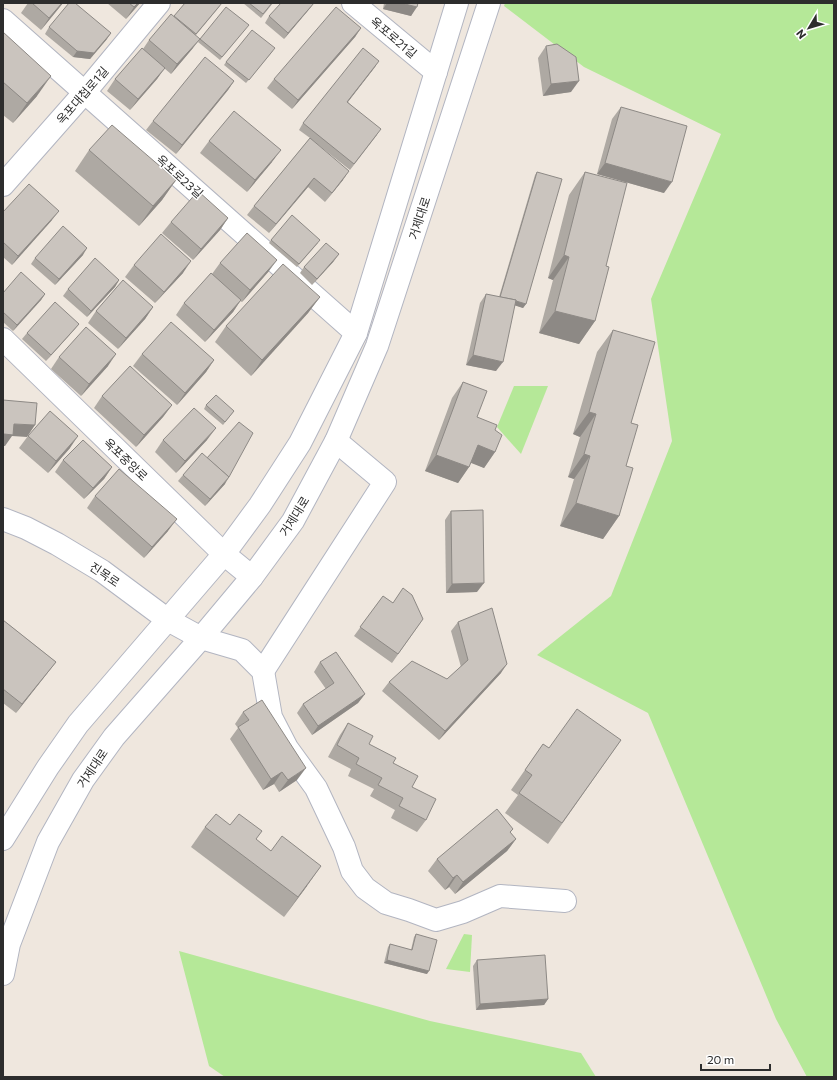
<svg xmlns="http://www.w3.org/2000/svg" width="837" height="1080" font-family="Commissioner,'Noto Sans KR',sans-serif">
<rect width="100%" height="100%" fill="#efe7de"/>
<!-- green -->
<g fill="#b5e898">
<path d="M505 3H834V1077H807L776 1019 648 713 537 655 611 596 672 441 651 299 721 134 584 67 504 6Z"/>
<path d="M514 386H548L521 454 497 427Z"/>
<path d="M464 934 472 935 470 972 446 969Z"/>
<path d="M179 951 430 1021 581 1053 596 1077H225L209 1066Z"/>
</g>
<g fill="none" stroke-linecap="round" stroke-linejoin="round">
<!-- minor casing -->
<g stroke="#b2b5c1" stroke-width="24">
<g id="minor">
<path d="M353 3 436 72"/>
<path d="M3 20 356 333"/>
<path d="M3 185 85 92 159 3"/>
<path d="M3 339 224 554 252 577"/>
<path d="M3 519 26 528 57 544 102 571 168 620 201 638 242 650 263 671 271 717 287 748 316 788 344 847 352 871 365 888 386 903 409 910 436 920 463 912 500 896 565 901"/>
<path d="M263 671 385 482 336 441"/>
<path d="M3 839 48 767 78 724 224 554 260 505 300 443 356 333 457 3"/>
<path d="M3 974 9 944 48 842 83 780 114 737 201 638 252 577 293 521 336 441 377 346 489 3"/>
</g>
</g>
<!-- minor -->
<use href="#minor" stroke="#fff" stroke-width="22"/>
</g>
<!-- wall -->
<g fill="#aea9a3">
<path d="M28 3H63L41 30 21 13Z"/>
<path d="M107 3H140L126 19Z"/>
<path d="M243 3H273L261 18Z"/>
<path d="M384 3H418L411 16 383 9Z"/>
<path d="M220 6 196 35 193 48 171 74 164 68 157 79 130 110 107 91 115 79 143 49 149 40 174 16Z"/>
<path d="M311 7 284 39 265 23 269 16Z"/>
<path d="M49 27 107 39 90 59 73 57 45 34Z"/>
<path d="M246 28 220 60 198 42 200 39Z"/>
<path d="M361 28 355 37 292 109 267 88 274 79Z"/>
<path d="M3 32 37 96 13 123 3 115Z"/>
<path d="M546 46 571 92 543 96 538 58Z"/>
<path d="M273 51 246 83 224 65 226 62Z"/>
<path d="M375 67 348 102 377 135 350 170 312 140 343 180 325 202 308 187 269 233 247 215 254 206 310 138 299 130 303 123Z"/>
<path d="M234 81 228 90 176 154 146 130 153 121Z"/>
<path d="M621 107 664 193 597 174 612 119Z"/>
<path d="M209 141 272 162 247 192 200 153Z"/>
<path d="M89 150 176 180 162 200 139 226 75 171Z"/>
<path d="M537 172 526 304 523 308 515 305 496 371 466 365 480 303 486 294 499 297 535 175Z"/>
<path d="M585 172 606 266 595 321 579 344 539 333 553 280 548 278 569 195Z"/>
<path d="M3 212 52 220 12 265 3 257Z"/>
<path d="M228 218 220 230 193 260 162 233 171 222Z"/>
<path d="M271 240 318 243 297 267 269 243Z"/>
<path d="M83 255 55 285 31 264 35 258Z"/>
<path d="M334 261 312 285 300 273 304 267Z"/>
<path d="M220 263 269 271 242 302 240 301 233 312 205 342 176 315 184 303 212 274Z"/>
<path d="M134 265 183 273 155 303 125 277Z"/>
<path d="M119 280 115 287 87 317 63 296 68 289Z"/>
<path d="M3 293 45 294 41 300 13 331 3 322Z"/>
<path d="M320 297 308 313 251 376 215 342 226 326Z"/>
<path d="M153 307 145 319 118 349 88 323 96 311Z"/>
<path d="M79 324 74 330 46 361 22 339 27 333Z"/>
<path d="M613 330 626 466 619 516 603 539 560 526 574 479 568 477 580 437 573 434 597 352Z"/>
<path d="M142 354 214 360 206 372 177 405 133 366Z"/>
<path d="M59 357 108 366 81 396 51 369Z"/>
<path d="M463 382 477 417 495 430V452L484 468 471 462 469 467 458 483 425 471 452 398Z"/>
<path d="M102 396 172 405 163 417 136 447 94 408Z"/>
<path d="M206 405 234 411 223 425 204 409Z"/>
<path d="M28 436 70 448 48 473 19 448Z"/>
<path d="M163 440H207L176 473 155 452Z"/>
<path d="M63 460 112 467 104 479 84 499 55 472Z"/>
<path d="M183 475 225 484 205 506 178 481Z"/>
<path d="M95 496 168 531 144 558 87 508Z"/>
<path d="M451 511 477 592 446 593 445 520Z"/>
<path d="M383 596 393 603 423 619 392 663 354 636Z"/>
<path d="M3 620 56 662 49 671 16 713 3 703Z"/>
<path d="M458 622 501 673 439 740 382 691 389 682 447 679 461 667 451 631Z"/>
<path d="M320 662 365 694 358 703 312 735 297 713 303 704 326 689 314 672Z"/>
<path d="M243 712 297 780 279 792 274 784 263 790 230 739 238 728 235 724Z"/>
<path d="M348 723 369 744 393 763 412 787 426 820 417 832 391 818 395 810 370 796 374 789 348 776 351 769 328 757 340 735Z"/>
<path d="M621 740 548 844 505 813 518 795 511 790 543 744 549 748Z"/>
<path d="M230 825 256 839 307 886 284 917 191 847 205 827Z"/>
<path d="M513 829 510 833 516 839 507 851 455 894 449 887 445 890 428 871 437 859Z"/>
<path d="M416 934 427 974 384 963 388 947 390 944 411 950 414 937Z"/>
<path d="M477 960 548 999 544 1005 476 1010 473 966Z"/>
</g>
<!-- shaded-wall -->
<g fill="#8d8985">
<path d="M62 3H63L41 30 49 18Z"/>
<path d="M138 3H140L126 19 134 7Z"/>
<path d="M314 3 311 7 284 39 288 33Z"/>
<path d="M387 3H401L417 7 411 16 383 9Z"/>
<path d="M361 28 355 37 292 109 298 100Z"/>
<path d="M111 33 107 39 90 59 73 57 77 51Z"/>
<path d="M200 39 193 48 171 74 177 64Z"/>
<path d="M379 61 375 67 343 108 347 102Z"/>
<path d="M165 68 157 79 130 110 138 99Z"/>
<path d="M51 76 37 96 13 123 27 103Z"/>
<path d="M234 81 228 90 176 154 182 145Z"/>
<path d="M579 81 571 92 543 96 551 84Z"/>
<path d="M281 150 272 162 247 192 255 180Z"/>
<path d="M605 163 672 182 664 193 597 174Z"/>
<path d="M349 171 343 180 325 202 332 193Z"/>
<path d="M314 178 308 187 269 233 276 224Z"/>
<path d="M176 180 162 200 139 226 153 206Z"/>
<path d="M59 211 52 220 12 265 18 256Z"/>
<path d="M228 218 220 230 193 260 201 249Z"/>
<path d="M87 248 83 255 55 285 59 279Z"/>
<path d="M339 254 334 261 312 285 317 279Z"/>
<path d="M564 255 569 257 553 280 548 278Z"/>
<path d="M277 260 269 271 242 302 250 290Z"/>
<path d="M191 261 183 273 155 303 164 292Z"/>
<path d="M119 280 115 287 87 317 91 311Z"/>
<path d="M45 294 41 300 13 331 17 325Z"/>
<path d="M320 297 308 313 251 376 262 360Z"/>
<path d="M500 297 526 304 523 308 498 300Z"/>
<path d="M241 300 233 312 205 342 214 330Z"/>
<path d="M153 307 145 319 118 349 126 338Z"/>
<path d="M555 311 595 321 579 344 539 333Z"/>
<path d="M79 324 74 330 46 361 51 355Z"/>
<path d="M116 354 108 366 81 396 89 384Z"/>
<path d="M473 355 503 362 496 371 466 365Z"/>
<path d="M214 360 206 372 177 405 185 393Z"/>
<path d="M172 405 163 417 136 447 144 435Z"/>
<path d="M589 412 596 414 580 437 573 434Z"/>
<path d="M14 424 35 425 27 437 12 436 5 446H3V435Z"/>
<path d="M216 428 207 440 176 473 185 461Z"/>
<path d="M78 436 70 448 48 473 56 461Z"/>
<path d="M478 445 495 452 484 468 466 461Z"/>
<path d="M584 454 590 456 574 479 568 477Z"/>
<path d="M436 455 469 467 458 483 425 471Z"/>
<path d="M112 467 104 479 84 499 93 488Z"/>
<path d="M229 477 225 484 205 506 210 499Z"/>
<path d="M576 503 619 516 603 539 560 526Z"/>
<path d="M177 519 168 531 144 558 152 547Z"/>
<path d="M484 583 477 592 446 593 452 584Z"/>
<path d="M56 662 49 671 16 713 22 704Z"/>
<path d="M507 664 501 673 439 740 445 731Z"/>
<path d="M365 694 358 703 312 735 318 726Z"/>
<path d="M306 768 297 780 279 792 288 780Z"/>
<path d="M282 772 274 784 263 790 271 779Z"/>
<path d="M516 839 507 851 455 894 463 882Z"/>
<path d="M321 866 307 886 284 917 298 897Z"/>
<path d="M457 875 449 887 445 890 453 878Z"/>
<path d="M387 960 429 971 427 974 384 963Z"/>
<path d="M548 999 544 1005 476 1010 480 1004Z"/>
</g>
<!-- building -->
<g fill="#cac4be" stroke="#8d8985">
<path d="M32 3H62L49 18Z"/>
<path d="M69 3H75L111 33 94 53 77 51 49 27Z"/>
<path d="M129 3H138L134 7Z"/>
<path d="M185 3H222L196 34 174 16Z"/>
<path d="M249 3H272L263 14Z"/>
<path d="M281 3H314L288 33 269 16Z"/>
<path d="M401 3H418L417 7Z"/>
<path d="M226 7 249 25 222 57 200 39Z"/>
<path d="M336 7 361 28 298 100 274 79Z"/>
<path d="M171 14 200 39 177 64 149 40Z"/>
<path d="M252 30 275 48 249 80 226 62Z"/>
<path d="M3 32 51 76 27 103 3 82Z"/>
<path d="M557 44 576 57 579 81 551 84 546 46Z"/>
<path d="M142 48 165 68 138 99 115 79Z"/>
<path d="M363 48 379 61 347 102 381 129 354 164 303 123Z"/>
<path d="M205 57 234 81 182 145 153 121Z"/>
<path d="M621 107 687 126 672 182 605 163Z"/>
<path d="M234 111 281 150 255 180 209 141Z"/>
<path d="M112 125 176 180 153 206 89 150Z"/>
<path d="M310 138 349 171 332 193 314 178 276 224 254 206Z"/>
<path d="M537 172 562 179 526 304 516 301V300L500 297Z"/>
<path d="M585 172 627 183 606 266 609 267 595 321 555 311 569 257 564 255Z"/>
<path d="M29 184 59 211 18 256 3 242V212Z"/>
<path d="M198 191 228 218 201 249 171 222Z"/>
<path d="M292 215 320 240 299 264 271 240Z"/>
<path d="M63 226 87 248 59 279 35 258Z"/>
<path d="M247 233 277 260 250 290 220 263Z"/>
<path d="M161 234 191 261 164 292 134 265Z"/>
<path d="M326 243 339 254 317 279 304 267Z"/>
<path d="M95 258 119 280 91 311 68 289Z"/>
<path d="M283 264 320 297 262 360 226 326Z"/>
<path d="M21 272 45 294 17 325 3 312V293Z"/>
<path d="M211 273 241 300 214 330 184 303Z"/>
<path d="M123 280 153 307 126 338 96 311Z"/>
<path d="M486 294 516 300 503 362 473 355Z"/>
<path d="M55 302 79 324 51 355 27 333Z"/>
<path d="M171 322 214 360 185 393 142 354Z"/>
<path d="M86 327 116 354 89 384 59 357Z"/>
<path d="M613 330 655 342 631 423 638 425 626 466 633 468 619 516 576 503 590 456 584 454 596 414 589 412Z"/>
<path d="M130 366 172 405 144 435 102 396Z"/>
<path d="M463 382 487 391 477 417 497 425 495 430 502 435 495 452 478 445 469 467 436 455Z"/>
<path d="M216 395 234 411 225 422 206 405Z"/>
<path d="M3 400 37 403 35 425 14 424 13 435 4 434 3 440Z"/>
<path d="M194 408 216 428 185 461 163 440Z"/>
<path d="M50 411 78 436 56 461 28 436Z"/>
<path d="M239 422 253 433 229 477 207 458Z"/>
<path d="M83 440 112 467 93 488 63 460Z"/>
<path d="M202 453 229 477 210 499 183 475Z"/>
<path d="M119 469 177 519 152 547 95 496Z"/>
<path d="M483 510 484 583 452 584 451 511Z"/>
<path d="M403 588 412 595 423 619 398 654 360 627 383 596 393 603Z"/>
<path d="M492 608 507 664 445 731 389 682 412 661 447 679 468 660 458 622Z"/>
<path d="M3 620 56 662 22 704 3 689Z"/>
<path d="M336 652 365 694 318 726 303 704 334 683 320 662Z"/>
<path d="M262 700 306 768 288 780 282 772 271 779 238 727 249 720 243 712Z"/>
<path d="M577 709 621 740 562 823 519 793 532 775 525 770 543 744 549 748Z"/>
<path d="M348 723 373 736 369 744 396 758 393 763 418 776 412 787 436 799 426 820 399 806 403 798 378 785 382 778 356 764 359 758 337 745Z"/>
<path d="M497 809 513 829 510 832 516 839 463 882 457 875 453 878 437 859Z"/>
<path d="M216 814 230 825 239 814 262 831 256 839 271 851 282 836 321 866 298 897 205 827Z"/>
<path d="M416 934 437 940 429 971 387 960 390 944 412 950Z"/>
<path d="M545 955 548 999 480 1004 477 960Z"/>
</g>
<g text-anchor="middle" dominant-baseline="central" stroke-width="3" stroke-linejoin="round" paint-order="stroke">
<!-- street labels -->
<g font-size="12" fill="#2d2d2d" stroke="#fff">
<text transform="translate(394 37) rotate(40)">옥포로21길</text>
<text transform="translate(82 95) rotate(-49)">옥포대첩로1길</text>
<text transform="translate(180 176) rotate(42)">옥포로23길</text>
<text transform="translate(419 218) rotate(-72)">거제대로</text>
<text transform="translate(126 459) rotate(44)">옥포중앙로</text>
<text transform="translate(294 516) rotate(-58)">거제대로</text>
<text transform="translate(105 574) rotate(34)">진목로</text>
<text transform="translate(92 768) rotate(-56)">거제대로</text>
</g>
</g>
<!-- border -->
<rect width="837" height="1080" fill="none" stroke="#2d2d2d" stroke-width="8"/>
<!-- north arrow -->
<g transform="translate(809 28) rotate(232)" stroke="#ffffff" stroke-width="3" paint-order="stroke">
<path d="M0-3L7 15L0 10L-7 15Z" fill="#2d2d2d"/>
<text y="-6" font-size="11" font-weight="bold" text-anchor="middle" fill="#2d2d2d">N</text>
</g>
<!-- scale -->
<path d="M701 1064v6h69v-6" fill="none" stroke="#2d2d2d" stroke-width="2"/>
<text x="707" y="1064" font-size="12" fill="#2d2d2d" stroke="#ffffff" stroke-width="3" paint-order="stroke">20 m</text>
</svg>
